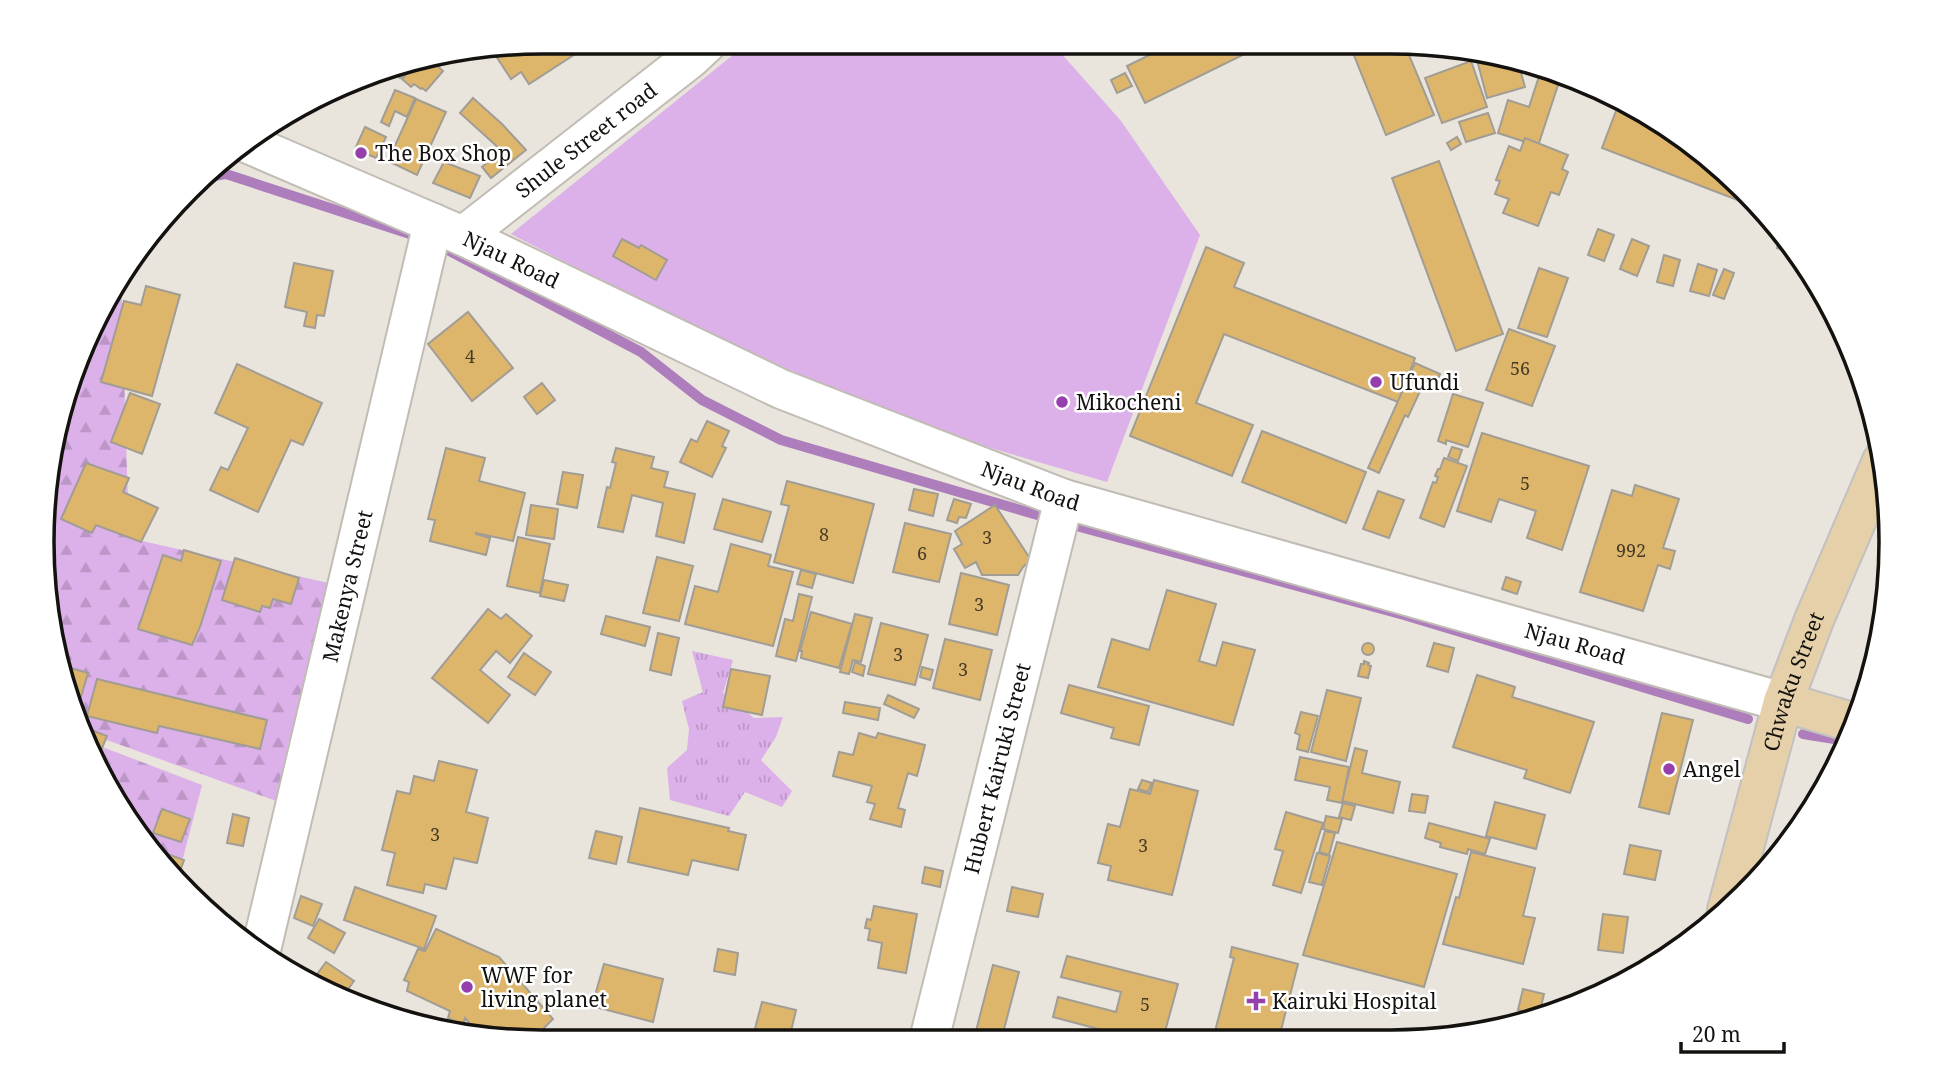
<svg xmlns="http://www.w3.org/2000/svg" width="1933" height="1084" font-family="'Noto Serif',serif">
<defs>
<pattern id="grass-tufts" width="24" height="20" patternUnits="userSpaceOnUse" patternTransform="scale(1.75)"><rect width="24" height="20" fill="#dcb0e9"/><path d="M3 7l-1-3M5 7V3M7 7l1-3M15 17l-1-3M17 17v-4M19 17l1-3" fill="none" stroke="#bc96c7"/></pattern>
<pattern id="forest-firs" width="22" height="20" patternUnits="userSpaceOnUse" patternTransform="scale(1.75)"><rect width="22" height="20" fill="#dcb0e9"/><path d="M5 1l3.5 6h-7zM16 11l3.5 6h-7z" fill="#bc96c7"/></pattern>
</defs>
<rect width="100%" height="100%" fill="#e9e4dc"/>
<!-- grass -->
<path fill="url(#grass-tufts)" d="M692 651 733 660 723 693 754 718 783 717 776 737 761 760 792 791 782 807 745 792 729 816 670 800 667 768 687 750 689 729 682 701 703 692Z"/>
<!-- forest -->
<g fill="url(#forest-firs)">
<path d="M121 275 129 538 333 584 282 803 79 730 43 574 59 412Z"/>
<path d="M84 740 202 785 177 881 166 871Z"/>
</g>
<!-- garden -->
<path fill="#dcb0e9" d="M749 42 1052 43 1121 121 1200 235 1107 482 919 427 677 320 511 234Z"/>
<g fill="none" stroke-linecap="round" stroke-linejoin="round">
<!-- stream -->
<g stroke="#ae7ebc" stroke-width="10">
<path d="M208 177 226 174 419 237"/>
<path d="M440 246 641 352 702 400 781 440 1058 521 1404 615 1748 719"/>
<path d="M1803 734 1847 741"/>
</g>
</g>
<!-- building -->
<g fill="#deb66b" stroke="#a19d95" stroke-width="2">
<path d="M542 42H575L580 51 529 84 521 72 511 79 492 50Z"/>
<path d="M1174 43H1267L1145 103 1127 66Z"/>
<path d="M1349 43H1404L1434 115 1386 135Z"/>
<path d="M1481 55 1518 62 1525 87 1487 98 1476 56Z"/>
<path d="M431 60 443 71 426 91 422 88 421 89 414 84 411 87 402 79 416 63Z"/>
<path d="M1471 61 1487 107 1442 123 1425 78Z"/>
<path d="M415 63 400 78 388 67Z"/>
<path d="M1542 67 1562 73 1538 146 1498 133 1508 100 1529 107Z"/>
<path d="M1125 73 1132 86 1117 93 1111 80Z"/>
<path d="M395 90 415 98 407 117 395 111 389 126 381 122Z"/>
<path d="M473 98 502 124 526 150 491 178 482 167 502 151 460 113Z"/>
<path d="M416 99 446 112 417 175 388 161Z"/>
<path d="M1619 103 1647 113 1721 166 1761 209 1602 148Z"/>
<path d="M1488 113 1495 133 1466 142 1459 122Z"/>
<path d="M365 127 386 137 376 158 355 149Z"/>
<path d="M1457 137 1461 144 1451 150 1447 143Z"/>
<path d="M1525 138 1568 155 1562 169 1568 172 1559 195 1551 192 1538 226 1503 213 1509 199 1495 194 1500 181 1496 180 1509 146 1520 151Z"/>
<path d="M1439 161 1503 334 1456 351 1392 178Z"/>
<path d="M444 162 480 176 470 198 433 183Z"/>
<path d="M1598 229 1614 235 1604 261 1588 255Z"/>
<path d="M1781 231 1787 237 1784 250 1777 248Z"/>
<path d="M622 239 639 248 641 245 667 260 656 280 613 256Z"/>
<path d="M1632 239 1649 246 1637 276 1620 269Z"/>
<path d="M1206 247 1244 263 1234 287 1415 358 1398 402 1224 334 1196 403 1253 425 1232 476 1130 436Z"/>
<path d="M1664 255 1680 260 1673 286 1657 282Z"/>
<path d="M294 263 333 271 324 316 317 315 315 328 304 326 307 312 285 307Z"/>
<path d="M1698 264 1717 270 1709 296 1690 291Z"/>
<path d="M1539 268 1568 278 1547 337 1518 328Z"/>
<path d="M1724 269 1734 273 1724 299 1713 295Z"/>
<path d="M146 286 180 295 152 396 101 382 124 301 141 305Z"/>
<path d="M468 312 513 368 472 401 428 344Z"/>
<path d="M1509 329 1555 346 1532 406 1486 390Z"/>
<path d="M1415 363 1440 374 1433 391 1422 387 1408 417 1405 415 1379 473 1368 468Z"/>
<path d="M237 364 322 403 303 445 291 440 258 512 210 490 221 467 228 470 248 428 215 413Z"/>
<path d="M542 383 555 400 537 414 524 397Z"/>
<path d="M130 393 160 404 142 454 111 442Z"/>
<path d="M1453 394 1483 403 1468 447 1446 440V444L1438 441Z"/>
<path d="M707 421 729 431 722 446 726 448 712 477 680 462 691 439 697 442Z"/>
<path d="M1262 431 1366 472 1346 523 1242 482Z"/>
<path d="M1482 433 1589 466 1562 550 1527 538 1536 511 1499 499 1491 522 1457 511Z"/>
<path d="M1452 447 1462 450 1458 461 1448 457Z"/>
<path d="M446 448 485 458 479 481 525 493 513 541 476 533V534L490 538 486 555 430 541 435 520 428 519Z"/>
<path d="M616 448 654 457 651 468 668 472 664 487 695 494 684 543 656 536 663 503 632 495 623 532 598 527 607 487 610 488 616 463 612 462Z"/>
<path d="M1444 458 1467 466 1444 527 1420 518 1433 482 1436 483 1438 477 1435 476 1438 469H1440Z"/>
<path d="M86 463 129 478 123 492 158 508 141 542 96 525 92 533 61 519Z"/>
<path d="M563 472 583 475 577 508 557 504Z"/>
<path d="M787 481 874 504 853 583 774 562 789 506 781 504Z"/>
<path d="M1635 485 1679 499 1663 548 1675 551 1670 569 1658 565 1643 611 1580 592 1612 490 1632 496Z"/>
<path d="M914 489 938 494 933 516 909 510Z"/>
<path d="M1378 491 1404 500 1389 538 1363 529Z"/>
<path d="M723 499 771 512 762 542 714 529Z"/>
<path d="M954 499 971 504 966 518 959 517 957 523 947 520Z"/>
<path d="M531 505 558 509 554 539 526 535Z"/>
<path d="M995 505 1031 560 1023 567 1018 575H982L976 562 965 568 954 549 962 544 955 531Z"/>
<path d="M905 523 951 534 939 582 893 572Z"/>
<path d="M518 537 550 544 540 593 507 586Z"/>
<path d="M731 544 771 555 768 566 793 572 773 646 685 624 695 586 718 592Z"/>
<path d="M184 550 221 561 200 627 192 645 138 629 163 555 181 561Z"/>
<path d="M657 557 693 566 679 621 643 613Z"/>
<path d="M235 558 299 578 291 604 273 599 270 608 262 606 260 612 222 600Z"/>
<path d="M801 570 816 574 812 588 797 584Z"/>
<path d="M961 573 1009 585 997 635 949 624Z"/>
<path d="M1506 577 1521 582 1517 594 1502 589Z"/>
<path d="M544 580 568 585 564 601 540 596Z"/>
<path d="M1167 590 1216 604 1199 661 1216 666 1223 642 1255 650 1233 725 1098 687 1112 639 1149 650Z"/>
<path d="M799 594 812 597 796 661 776 656 785 619 793 621Z"/>
<path d="M488 609 501 619 506 614 532 636 510 663 496 651 480 670 510 695 488 723 432 678Z"/>
<path d="M811 612 852 624 839 668 801 658 802 651H800Z"/>
<path d="M855 614 872 618 861 662 853 660 849 674 840 672Z"/>
<path d="M606 616 650 627 645 646 601 634Z"/>
<path d="M881 623 928 635 915 685 868 674Z"/>
<path d="M658 633 679 638 671 675 650 670Z"/>
<path d="M945 639 992 650 980 700 933 688Z"/>
<circle cx="1368" cy="649" r="6"/>
<path d="M1434 643 1454 648 1448 672 1427 666Z"/>
<path d="M524 653 551 672 535 695 508 677Z"/>
<path d="M1364 661 1369 663 1368 665 1371 666 1368 678 1358 676 1361 664H1364Z"/>
<path d="M855 662 865 666 863 676 852 672Z"/>
<path d="M64 666 88 673 77 710 74 709Z"/>
<path d="M922 667 933 670 930 680 920 677Z"/>
<path d="M731 669 770 676 762 715 723 707Z"/>
<path d="M1477 675 1515 687 1512 697 1594 722 1570 793 1524 778 1527 770 1453 747Z"/>
<path d="M97 679 267 720 260 749 159 726 157 733 87 716Z"/>
<path d="M1069 685 1149 706 1139 745 1111 738 1114 728 1061 713Z"/>
<path d="M1327 690 1361 698 1346 761 1311 752Z"/>
<path d="M888 695 919 709 914 718 884 704Z"/>
<path d="M845 702 880 708 878 720 843 713Z"/>
<path d="M1301 712 1318 716 1308 752 1297 749 1300 735 1295 733Z"/>
<path d="M1662 713 1693 720 1669 814 1639 807Z"/>
<path d="M78 725 107 736 97 760 80 733Z"/>
<path d="M859 733 876 738 878 733 925 745 917 776 908 773 898 808 905 810 901 827 870 819 875 804 867 802 872 786 833 776 839 752 853 755Z"/>
<path d="M1355 748 1367 751 1362 773 1400 782 1393 813 1342 801Z"/>
<path d="M1300 757 1349 767 1342 803 1327 800 1330 787 1295 780Z"/>
<path d="M439 761 477 770 466 812 488 818 477 863 454 858 446 889 425 884 423 893 387 885 395 853 382 850 397 791 410 794 414 776 434 781Z"/>
<path d="M1142 780 1152 783 1148 792 1138 789Z"/>
<path d="M1154 780 1198 791 1172 895 1108 880 1111 866 1098 863 1108 824 1120 827 1130 789 1150 794Z"/>
<path d="M1412 794 1428 796 1425 813 1409 811Z"/>
<path d="M1495 802 1545 815 1536 849 1486 836Z"/>
<path d="M1343 803 1355 806 1351 820 1339 817Z"/>
<path d="M640 808 729 828 728 831 746 835 738 870 692 860 688 875 628 862Z"/>
<path d="M162 809 190 819 181 842 153 833Z"/>
<path d="M1286 812 1323 823 1301 893 1273 885 1283 851 1275 849Z"/>
<path d="M233 814 249 818 243 846 227 843Z"/>
<path d="M1326 816 1342 819 1338 833 1323 829Z"/>
<path d="M1429 823 1490 839 1485 854 1468 849 1467 854 1440 847 1441 843 1425 838Z"/>
<path d="M596 831 622 837 616 864 589 858Z"/>
<path d="M1325 831 1335 833 1329 855 1319 852Z"/>
<path d="M1337 842 1457 874 1424 987 1303 955Z"/>
<path d="M1630 845 1661 851 1655 880 1624 874Z"/>
<path d="M151 848 184 860 177 880 166 871Z"/>
<path d="M1471 852 1535 868 1523 916 1535 918 1523 964 1443 944 1456 897 1459 898Z"/>
<path d="M1317 853 1330 856 1322 885 1309 882Z"/>
<path d="M925 867 943 871 940 887 922 883Z"/>
<path d="M355 887 436 916 424 949 344 920Z"/>
<path d="M1012 887 1043 894 1038 917 1007 911Z"/>
<path d="M301 896 322 904 313 926 294 918Z"/>
<path d="M874 906 917 914 906 973 878 968 882 943 868 940 870 929 865 928 867 919 871 920Z"/>
<path d="M1603 914 1628 917 1623 953 1598 950Z"/>
<path d="M319 919 345 933 334 953 308 938Z"/>
<path d="M436 929 499 957 553 1019 531 1041H522L517 1035 510 1041 481 1036 465 1018 463 1025 448 1018 450 1011 407 991 409 982 404 980 418 949 425 951Z"/>
<path d="M1232 947 1298 964 1279 1038 1213 1039 1234 958 1230 957Z"/>
<path d="M718 949 738 953 735 975 714 971Z"/>
<path d="M1067 956 1178 984 1163 1039H1136L1053 1017 1058 997 1116 1012 1121 992 1061 977Z"/>
<path d="M326 962 354 981 343 996 315 977Z"/>
<path d="M604 964 663 979 653 1022 592 1006Z"/>
<path d="M993 965 1019 972 1002 1037 976 1031Z"/>
<path d="M1523 989 1544 994 1539 1015 1518 1010Z"/>
<path d="M762 1002 796 1010 789 1040H752Z"/>
</g>
<g fill="none" stroke-linecap="round" stroke-linejoin="round">
<!-- minor casing -->
<g stroke="#c1bcb4" stroke-width="42">
<g id="minor">
<path id="s1" d="M244 142 463 236 781 389 1064 499 1783 702"/>
<path id="s2" d="M463 236 691 58 708 42"/>
<path id="s3" d="M261 950 433 223"/>
<path id="s4" d="M929 1040 1064 499"/>
</g>
</g>
<!-- major casing -->
<g stroke="#c2c1c1" stroke-width="42">
<g id="major">
<path d="M1783 702 1855 723"/>
<path id="s5" d="M1727 910 1783 702 1814 620 1882 461"/>
</g>
</g>
<!-- minor -->
<use href="#minor" stroke="#fff" stroke-width="38"/>
<!-- major -->
<use href="#major" stroke="#e5d0a9" stroke-width="38"/>
</g>
<!-- markers -->
<g fill="#953fac" stroke="#fff" stroke-width="2.5">
<circle cx="361" cy="153" r="7"/>
<circle cx="1376" cy="382" r="7"/>
<circle cx="1062" cy="402" r="7"/>
<circle cx="1669" cy="769" r="7"/>
<circle cx="467" cy="987" r="7"/>
<path d="M1252.5 990.5h7v7h7v7h-7v7h-7v-7h-7v-7h7z"/>
</g>
<g text-anchor="middle" dominant-baseline="central" stroke-width="5" stroke-linejoin="round" paint-order="stroke">
<!-- number labels -->
<g font-size="18" fill="#463b26">
<text x="470" y="356">4</text>
<text x="1520" y="368">56</text>
<text x="1525" y="483">5</text>
<text x="824" y="534">8</text>
<text x="987" y="537">3</text>
<text x="1631" y="550">992</text>
<text x="922" y="553">6</text>
<text x="979" y="604">3</text>
<text x="898" y="654">3</text>
<text x="963" y="669">3</text>
<text x="435" y="834">3</text>
<text x="1143" y="845">3</text>
<text x="1145" y="1004">5</text>
</g>
<!-- street labels -->
<g font-size="21" fill="#14120f" stroke="#fff">
<text stroke="none"><textPath href="#s2" startOffset="156">Shule Street road</textPath></text>
<text stroke="none"><textPath href="#s1" startOffset="292">Njau Road</textPath></text>
<text stroke="none"><textPath href="#s1" startOffset="859">Njau Road</textPath></text>
<text stroke="none"><textPath href="#s3" startOffset="374">Makenya Street</textPath></text>
<text stroke="none"><textPath href="#s1" startOffset="1426">Njau Road</textPath></text>
<text stroke="none"><textPath href="#s5" startOffset="238">Chwaku Street</textPath></text>
<text stroke="none"><textPath href="#s4" startOffset="280">Hubert Kairuki Street</textPath></text>
</g>
<!-- poi labels -->
<g font-size="21" fill="#14120f" stroke="#fff" text-anchor="start">
<text x="375" y="153">The Box Shop</text>
<text x="1390" y="382">Ufundi</text>
<text x="1076" y="402">Mikocheni</text>
<text x="1683" y="769">Angel</text>
<text x="481" y="975">WWF for<tspan x="481" dy="24">living planet</tspan></text>
<text x="1272" y="1001">Kairuki Hospital</text>
</g>
</g>
<!-- crop -->
<path d="M0 0H1933V1084H0ZM542 54H1391A488 488 0 0 1 1879 542V542A488 488 0 0 1 1391 1030H542A488 488 0 0 1 54 542V542A488 488 0 0 1 542 54Z" fill="#fff" fill-rule="evenodd"/>
<path fill="none" stroke="#14120f" stroke-width="3.5" d="M542 54H1391A488 488 0 0 1 1879 542V542A488 488 0 0 1 1391 1030H542A488 488 0 0 1 54 542V542A488 488 0 0 1 542 54Z"/>
<!-- scale -->
<path d="M1681 1042v10h103v-10" fill="none" stroke="#14120f" stroke-width="3.5"/>
<text x="1692" y="1042" font-size="21" fill="#14120f" stroke="#ffffff" stroke-width="5" paint-order="stroke">20 m</text>
</svg>
